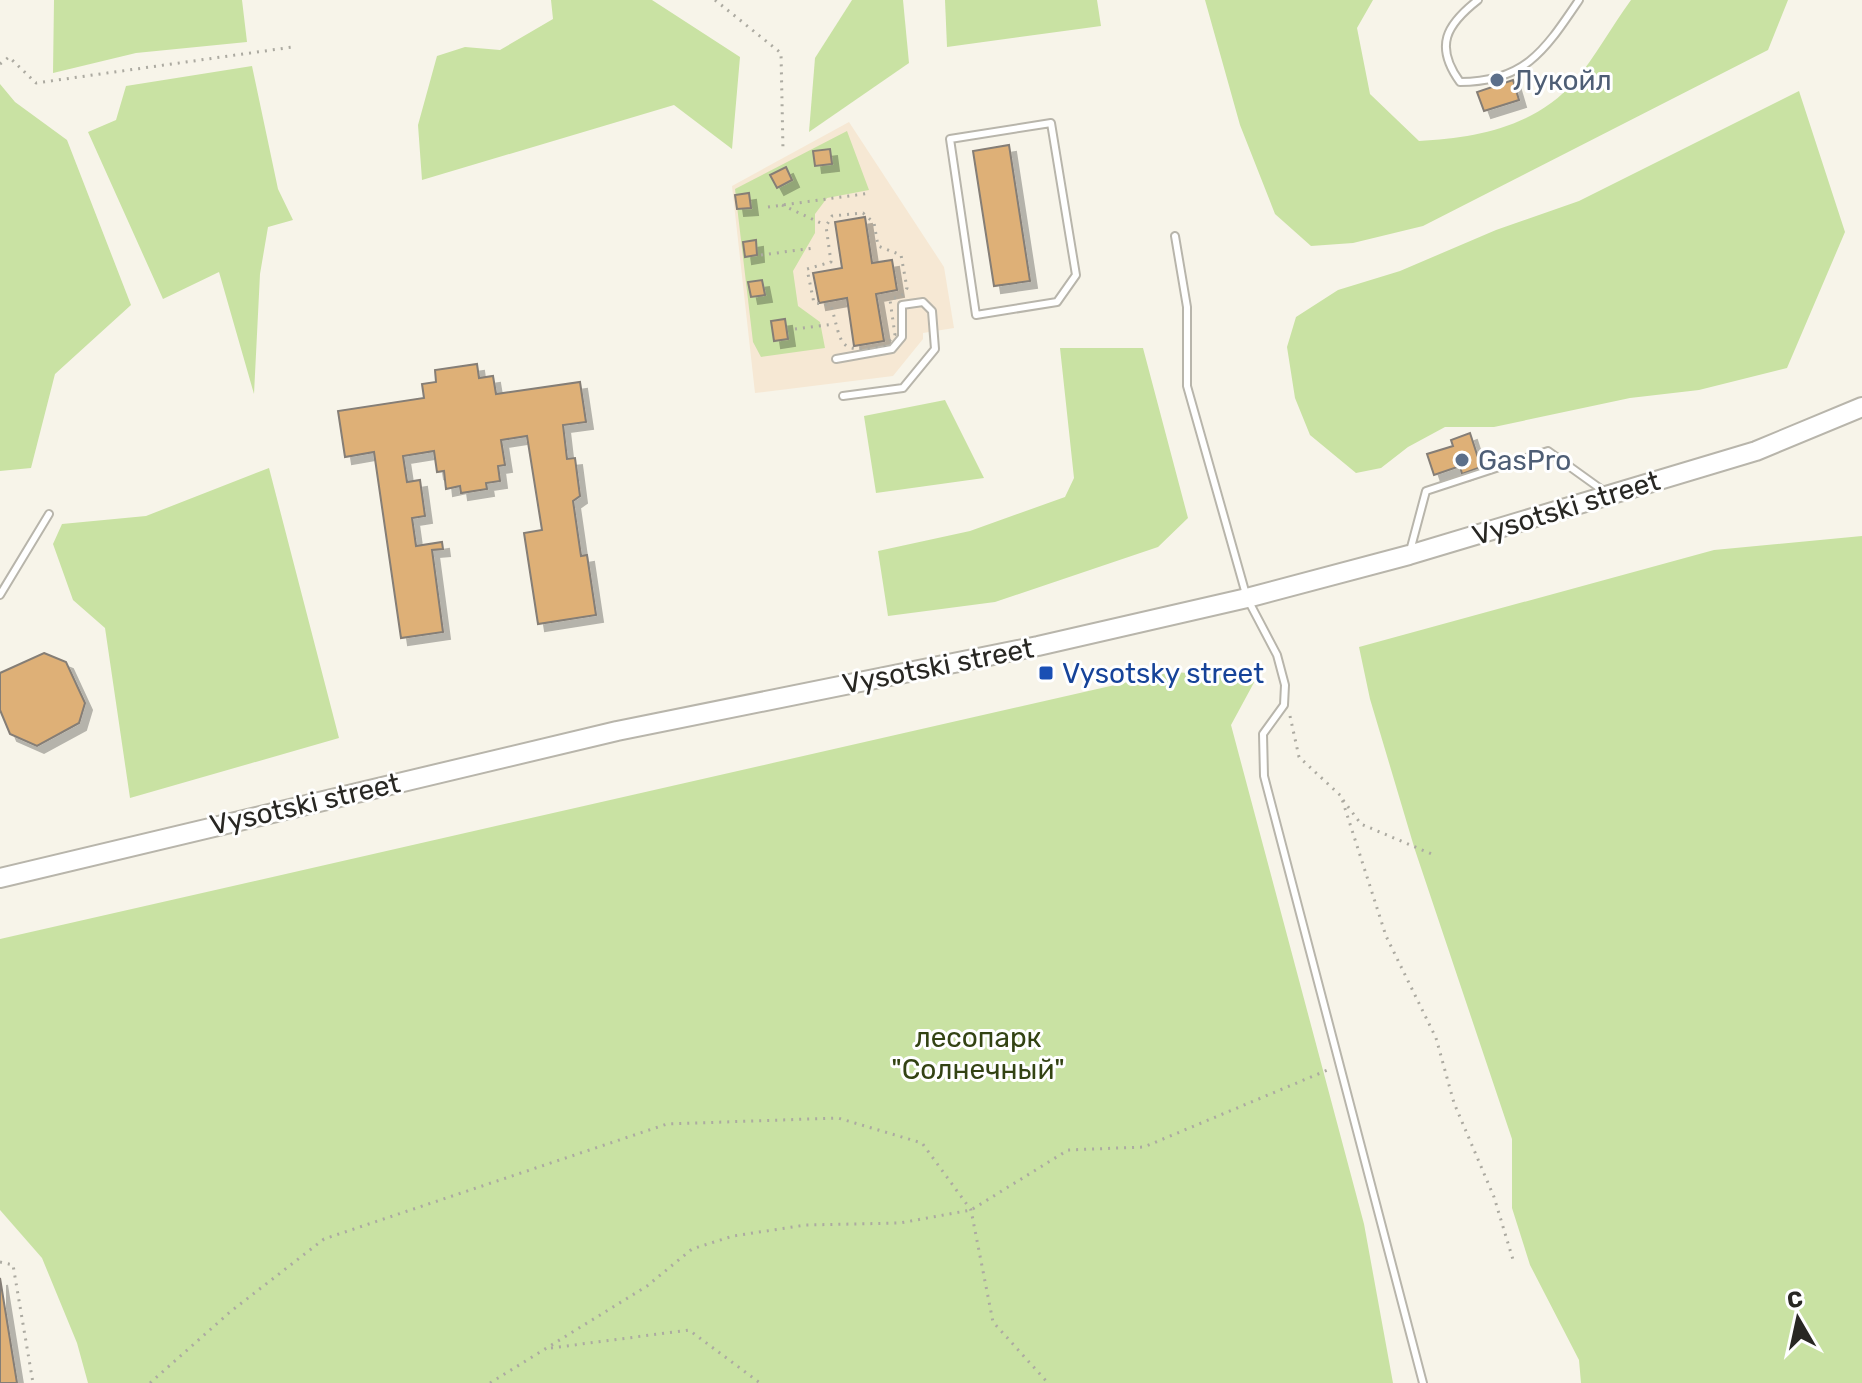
<svg xmlns="http://www.w3.org/2000/svg" width="1862" height="1383" font-family="Rubik,sans-serif">
<defs>
<filter id="shadow"><feDropShadow dx="7" dy="7" stdDeviation="0" flood-color="#0004"/></filter>
</defs>
<rect width="100%" height="100%" fill="#f7f4e9"/>
<!-- education -->
<path fill="#f6e8d4" d="M849 122 944 267 954 328 923 333V339L893 376 755 393 732 186Z"/>
<!-- green -->
<g fill="#c9e2a3">
<path d="M54 0H242L247 42 136 53 53 73Z"/>
<path d="M551 0H652L740 57 732 149 674 105 422 180 418 125 437 56 465 47 500 50 553 19Z"/>
<path d="M852 0H903L909 63 809 132 815 58Z"/>
<path d="M945 0H1097L1101 26 947 47Z"/>
<path d="M1205 0H1373L1357 28 1370 94 1419 141C1476 138 1535 127 1575 81 1595 57 1612 26 1631 0H1788L1768 50 1423 226 1353 243 1311 246 1275 214 1240 125Z"/>
<path d="M252 66 278 189 293 220 268 227 260 274 254 394 219 272 163 299 88 132 116 120 126 86Z"/>
<path d="M0 84 15 102 67 140 131 305 55 374 31 468 0 471Z"/>
<path d="M1799 91 1845 232 1787 368 1699 390 1630 398 1494 427H1445L1408 447 1381 468 1356 473 1310 435 1295 398 1287 347 1296 317 1338 290 1400 271 1496 230 1579 201Z"/>
<path d="M847 131 869 190 827 198 815 214V233L793 271 798 306 820 322 825 348 761 357 753 342 735 189Z"/>
<path d="M1060 348H1143L1188 518 1158 547 995 602 888 616 878 551 970 531 1065 497 1074 478Z"/>
<path d="M945 400 984 478 876 493 864 416Z"/>
<path d="M269 468 339 738 130 798 105 628 73 600 53 544 62 524 146 516Z"/>
<path d="M1862 536V1383H1581L1579 1360 1530 1265 1512 1208V1139L1415 850 1370 699 1359 647 1714 550Z"/>
<path d="M1172 672 1257 677 1231 725 1364 1224 1393 1383H88L77 1343 42 1258 0 1210V939Z"/>
</g>
<!-- building -->
<g fill="#deb077" stroke="#857e76" stroke-width="2" filter="url(#shadow)">
<path d="M1513 80 1519 100 1484 111 1477 92Z"/>
<path d="M1009 145 1030 281 994 286 973 151Z"/>
<path d="M830 149 832 164 815 166 813 151Z"/>
<path d="M786 167 792 180 777 188 770 175Z"/>
<path d="M749 193 751 208 737 209 735 195Z"/>
<path d="M865 217 872 263 892 260 897 290 876 294 884 341 854 346 847 298 819 303 813 273 842 268 835 222Z"/>
<path d="M756 240 757 255 745 257 743 242Z"/>
<path d="M762 280 765 295 751 297 748 282Z"/>
<path d="M785 319 788 339 774 341 771 321Z"/>
<path d="M477 364 479 378 493 376 496 394 580 382 586 422 563 425 567 459 575 458 580 496 573 501 581 556 587 555 596 615 538 624 524 533 542 530 527 436 501 440 505 465 498 466 500 481 486 483 487 489 461 493 460 486 446 489 444 471 437 472 434 451 403 456 407 482 420 480 425 516 412 518 416 546 442 542 443 549 432 550 443 632 401 638 374 452 345 457 338 411 424 398 422 384 436 382 435 370Z"/>
<path d="M1470 433 1481 467 1462 474 1460 466 1434 475 1427 454 1453 446 1451 440Z"/>
<path d="M44 653 66 662 85 703 79 723 37 746 10 734 0 710V673Z"/>
<path d="M0 1278 17 1383H0Z"/>
</g>
<g fill="none" stroke-linecap="round" stroke-linejoin="round">
<!-- lane casing -->
<g stroke="#b8b5ab" stroke-width="10">
<g id="lane">
<path d="M1478 0C1446 25 1434 46 1460 82 1525 82 1545 50 1579 0"/>
<path d="M1051 123 1076 275 1057 302 976 315 950 139Z"/>
<path d="M1175 236 1187 307V386L1247 598 1277 655 1285 685 1284 705 1263 734 1264 776 1423 1383"/>
<path d="M836 359 892 349 902 337V305L923 302 932 311 935 349 903 388 843 396"/>
<path d="M1410 551 1426 491 1548 451 1605 492"/>
<path d="M0 595 49 514"/>
</g>
</g>
<!-- secondary casing -->
<g stroke="#b8b5ab" stroke-width="22">
<path id="secondary" d="M0 878 617 731 1038 646 1247 598 1409 555 1756 451 1862 407"/>
</g>
<!-- path -->
<g stroke="#acaaa1" stroke-width="3" stroke-dasharray="2 6" stroke-linecap="butt">
<path d="M715 0 781 53 783 150"/>
<path d="M0 64 9 57 36 83 293 47"/>
<path d="M782 205 825 225"/>
<path d="M768 207 871 193"/>
<path d="M863 213 874 223 878 246 901 255 907 288 904 294 890 300 895 335 885 346C837 353 843 348 831 305L814 303 807 269 831 262 826 226 832 216Z"/>
<path d="M761 255 814 248"/>
<path d="M795 329 834 324"/>
<path d="M1290 716 1299 757 1341 796 1386 936 1436 1038 1454 1103 1494 1197 1514 1263"/>
<path d="M1343 800 1361 824 1434 855"/>
<path d="M0 1262 13 1265 33 1383"/>
<path d="M551 1348 689 1330 760 1383"/>
<path d="M150 1383 230 1312 324 1239 667 1124 838 1118 922 1143 971 1210 993 1322 1048 1383"/>
<path d="M490 1383 647 1286 692 1249 733 1236 806 1225 900 1223 971 1210 1068 1150 1144 1147 1330 1069"/>
</g>
<!-- lane -->
<use href="#lane" stroke="#fff" stroke-width="6"/>
<!-- secondary -->
<use href="#secondary" stroke="#fff" stroke-width="18"/>
</g>
<!-- markers -->
<g fill="#5c6f8a" stroke="#fff" stroke-width="3">
<circle cx="1497" cy="80" r="8"/>
<circle cx="1462" cy="460" r="8"/>
</g>
<rect fill="#1a4fb4" stroke="#fff" stroke-width="3" x="1038" y="665" width="16" height="16" rx="4"/>
<g text-anchor="middle" dominant-baseline="central" stroke-width="6" stroke-linejoin="round" paint-order="stroke">
<!-- service labels -->
<g font-size="28" fill="#4e5e75" stroke="#fff" text-anchor="start">
<text x="1513" y="80">Лукойл</text>
<text x="1478" y="460">GasPro</text>
</g>
<!-- street labels -->
<g font-size="28" fill="#282723" stroke="#fff">
<text transform="translate(1566 508) rotate(-17)">Vysotski street</text>
<text transform="translate(938 666) rotate(-11)">Vysotski street</text>
<text transform="translate(305 804) rotate(-13)">Vysotski street</text>
</g>
<!-- transit labels -->
<g font-size="28" fill="#164399" stroke="#fff" text-anchor="start">
<text x="1062" y="673">Vysotsky street</text>
</g>
<!-- park labels -->
<g font-size="28" fill="#334313" stroke="#fff">
<text x="978" y="1037">лесопарк<tspan x="978" dy="32">"Солнечный"</tspan></text>
</g>
</g>
<!-- north arrow -->
<g transform="translate(1798 1319) rotate(351)" stroke="#ffffff" stroke-width="6" paint-order="stroke">
<path d="M0-6L14 30L0 20L-14 30Z" fill="#282723"/>
<text y="-12" font-size="22" font-weight="bold" text-anchor="middle" fill="#282723">С</text>
</g>
</svg>
